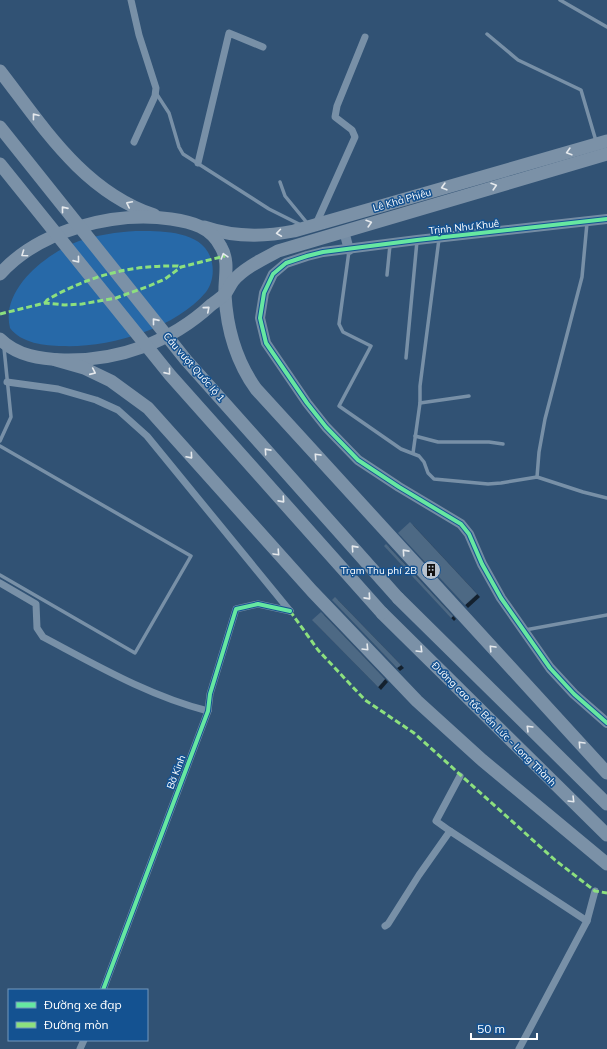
<svg xmlns="http://www.w3.org/2000/svg" width="607" height="1049" font-family="Mulish,sans-serif">
<defs>
<filter id="shadow"><feDropShadow dx="3" dy="3" stdDeviation="0" flood-color="#0009"/></filter>
</defs>
<rect width="100%" height="100%" fill="#315274"/>
<!-- green -->
<path fill="#2769a8" d="M136 231C162 231 206 230 212 263 214 273 212 284 206 292 175 329 109 348 62 346 45 346 21 343 10 328 0 288 49 252 79 241 98 235 116 232 136 231Z"/>
<!-- building -->
<g fill="#4e6984" filter="url(#shadow)">
<path d="M410 522 477 594 465 605 398 533Z"/>
<path d="M386 544 453 616 451 618 384 546Z"/>
<path d="M335 597 401 665 397 668 332 600Z"/>
<path d="M321 612 385 679 378 687 312 620Z"/>
</g>
<g fill="none" stroke-linecap="round" stroke-linejoin="round">
<!-- lane -->
<g stroke="#7890a7" stroke-width="3.5">
<path d="M560 0 607 27"/>
<path d="M487 34 518 60 581 90 596 141"/>
<path d="M156 93 169 113 179 147 183 154 269 209 301 225"/>
<path d="M280 182 285 196 308 224"/>
<path d="M439 239 420 386V403L469 396"/>
<path d="M349 251 339 324 343 332 371 346 339 406 401 449 419 456 424 462 428 473 434 479 488 484 501 483 537 477 583 492 607 498"/>
<path d="M387 275 390 245"/>
<path d="M406 358 417 241"/>
<path d="M415 436 438 442H489L503 444"/>
<path d="M0 441 11 417 4 348"/>
<path d="M0 446 191 556 135 653 0 575"/>
<path d="M413 453 420 403"/>
<path d="M537 477 539 452 545 419 582 277 587 223"/>
<path d="M525 630 607 615"/>
</g>
<!-- street -->
<g stroke="#7890a7" stroke-width="7">
<path d="M131 0 139 35 156 88 155 96 134 142"/>
<path d="M198 163 229 33 263 47"/>
<path d="M316 224 355 137 352 130 335 117 337 106 365 37"/>
<path d="M7 382 58 389 96 400 118 410 147 436 290 611"/>
<path d="M0 583 36 604 37 628 43 637C96 665 149 696 208 711"/>
<path d="M450 831 436 821 460 776"/>
<path d="M385 926 388 924 419 875 450 831 587 921"/>
<path d="M103 990 208 711 210 694 236 609 258 604 290 611"/>
<path d="M80 1049 84 1040"/>
<path d="M519 1049 587 921 595 891"/>
</g>
<!-- secondary -->
<g stroke="#748ca4" stroke-width="10">
<path d="M607 219 417 240 323 252 307 256 286 263 273 274 264 293 260 318 266 343 307 403 326 427 358 460 399 487 461 524 469 534 482 564 501 598 550 668 574 694 607 723"/>
<path d="M344 231 349 250"/>
</g>
<!-- highway -->
<g stroke="#7b91a7" stroke-width="13">
<path d="M0 71C44 128 83 191 154 215"/>
<path d="M204 227C233 237 264 237 294 231L607 141"/>
<path d="M0 274C39 230 114 211 171 219 192 222 211 227 221 247 230 263 224 278 225 295 227 330 236 361 256 389L607 773"/>
<path d="M0 339C17 356 41 359 64 360 119 361 171 342 211 305 215 302 221 298 225 294 228 290 230 285 233 281 244 268 263 259 278 251L607 154"/>
<path d="M56 360 84 368 111 381 148 408 312 591 417 701 482 760 607 864"/>
<path d="M398 598 607 804"/>
<path d="M382 613 607 835"/>
</g>
<!-- highway-bridge -->
<g stroke="#7b91a7" stroke-width="13">
<path d="M0 127 186 360 398 598"/>
<path d="M0 164 170 375 382 613"/>
</g>
<!-- quiet -->
<g stroke="#8de07e" stroke-width="3" stroke-dasharray="6 3" stroke-linecap="butt">
<path d="M45 303 47 300C88 276 130 265 178 266L181 267"/>
<path d="M0 314 45 303 65 305 82 304 116 298 149 286 165 279 181 267 225 256"/>
<path d="M290 611 318 650 365 700 414 733 555 860 595 891 607 893"/>
</g>
<!-- cycleway casing -->
<g stroke="#145291" stroke-width="6">
<g id="cycleway">
<path d="M607 219 417 240 323 252 307 256 286 263 273 274 264 293 260 318 266 343 307 403 326 427 358 460 399 487 461 524 469 534 482 564 501 598 550 668 574 694 607 723"/>
<path d="M103 990 208 711 210 694 236 609 258 604 290 611"/>
</g>
</g>
<!-- cycleway -->
<use href="#cycleway" stroke="#66e7a1" stroke-width="4"/>
</g>
<!-- one-way arrows -->
<defs><path id="oneway-chevron" d="M-2-3.5L2.5 0L-2 3.5" fill="none" stroke-width="1.6" stroke-linecap="round" stroke-linejoin="round"/></defs>
<g stroke="#e5e9ed">
<use href="#oneway-chevron" transform="translate(35 116) rotate(-128)"/>
<use href="#oneway-chevron" transform="translate(569 152) rotate(164)"/>
<use href="#oneway-chevron" transform="translate(494 186) rotate(-17)"/>
<use href="#oneway-chevron" transform="translate(444 187) rotate(164)"/>
<use href="#oneway-chevron" transform="translate(129 204) rotate(-153)"/>
<use href="#oneway-chevron" transform="translate(64 209) rotate(-129)"/>
<use href="#oneway-chevron" transform="translate(369 223) rotate(-17)"/>
<use href="#oneway-chevron" transform="translate(279 233) rotate(172)"/>
<use href="#oneway-chevron" transform="translate(24 254) rotate(145)"/>
<use href="#oneway-chevron" transform="translate(224 256) rotate(-107)"/>
<use href="#oneway-chevron" transform="translate(77 260) rotate(51)"/>
<use href="#oneway-chevron" transform="translate(207 309) rotate(-41)"/>
<use href="#oneway-chevron" transform="translate(155 321) rotate(-129)"/>
<use href="#oneway-chevron" transform="translate(93 372) rotate(24)"/>
<use href="#oneway-chevron" transform="translate(168 372) rotate(51)"/>
<use href="#oneway-chevron" transform="translate(267 451) rotate(-132)"/>
<use href="#oneway-chevron" transform="translate(190 456) rotate(49)"/>
<use href="#oneway-chevron" transform="translate(317 456) rotate(-133)"/>
<use href="#oneway-chevron" transform="translate(282 500) rotate(48)"/>
<use href="#oneway-chevron" transform="translate(354 548) rotate(-132)"/>
<use href="#oneway-chevron" transform="translate(405 552) rotate(-132)"/>
<use href="#oneway-chevron" transform="translate(277 553) rotate(47)"/>
<use href="#oneway-chevron" transform="translate(368 597) rotate(48)"/>
<use href="#oneway-chevron" transform="translate(366 648) rotate(46)"/>
<use href="#oneway-chevron" transform="translate(492 648) rotate(-133)"/>
<use href="#oneway-chevron" transform="translate(420 650) rotate(45)"/>
<use href="#oneway-chevron" transform="translate(529 728) rotate(-135)"/>
<use href="#oneway-chevron" transform="translate(581 744) rotate(-133)"/>
<use href="#oneway-chevron" transform="translate(572 800) rotate(45)"/>
</g>
<!-- icons -->
<defs>
<g id="building-disc" transform="scale(1)"><circle r="9.5" fill="#b7c2ce" stroke="#145291"/><path d="M-4-6H4V6H1V3H-1V6H-4ZM-2.5-4.3h1.7v1.8h-1.7ZM.8-4.3h1.7v1.8H.8ZM-2.5-1h1.7V.8h-1.7ZM.8-1h1.7V.8H.8Z" fill="#111"/></g>
</defs>
<g fill-rule="evenodd">
<use href="#building-disc" x="431" y="570"/>
</g>
<g text-anchor="middle" dominant-baseline="central" stroke-width="3" stroke-linejoin="round" paint-order="stroke">
<!-- street labels -->
<g font-size="10" fill="#fff" stroke="#145291">
<text transform="translate(402 200) rotate(-16)">Lê Khả Phiêu</text>
<text transform="translate(464 227) rotate(-6)">Trịnh Như Khuê</text>
<text transform="translate(194 367) rotate(49)">Cầu vượt Quốc lộ 1</text>
<text transform="translate(494 724) rotate(45)">Đường cao tốc Bến Lức - Long Thành</text>
<text transform="translate(176 772) rotate(-69)">Bờ Kinh</text>
</g>
<!-- poi labels -->
<g font-size="10" fill="#fff" stroke="#145291" text-anchor="end">
<text x="417" y="570">Trạm Thu phí 2B</text>
</g>
</g>
<!-- legend -->
<rect x="8" y="989" width="140" height="52" fill="#145291" stroke="#7297bd"/>
<rect x="16" y="1002" width="20" height="6" fill="#66e7a1" stroke="#7297bd"/>
<text x="44" y="1009" font-size="12" fill="#ffffff">Đường xe đạp</text>
<rect x="16" y="1022" width="20" height="6" fill="#8de07e" stroke="#7297bd"/>
<text x="44" y="1029" font-size="12" fill="#ffffff">Đường mòn</text>
<!-- scale -->
<path d="M471 1033v6h66v-6" fill="none" stroke="#ffffff" stroke-width="2"/>
<text x="477" y="1033" font-size="12" fill="#ffffff" stroke="#145291" stroke-width="3" paint-order="stroke">50 m</text>
</svg>
